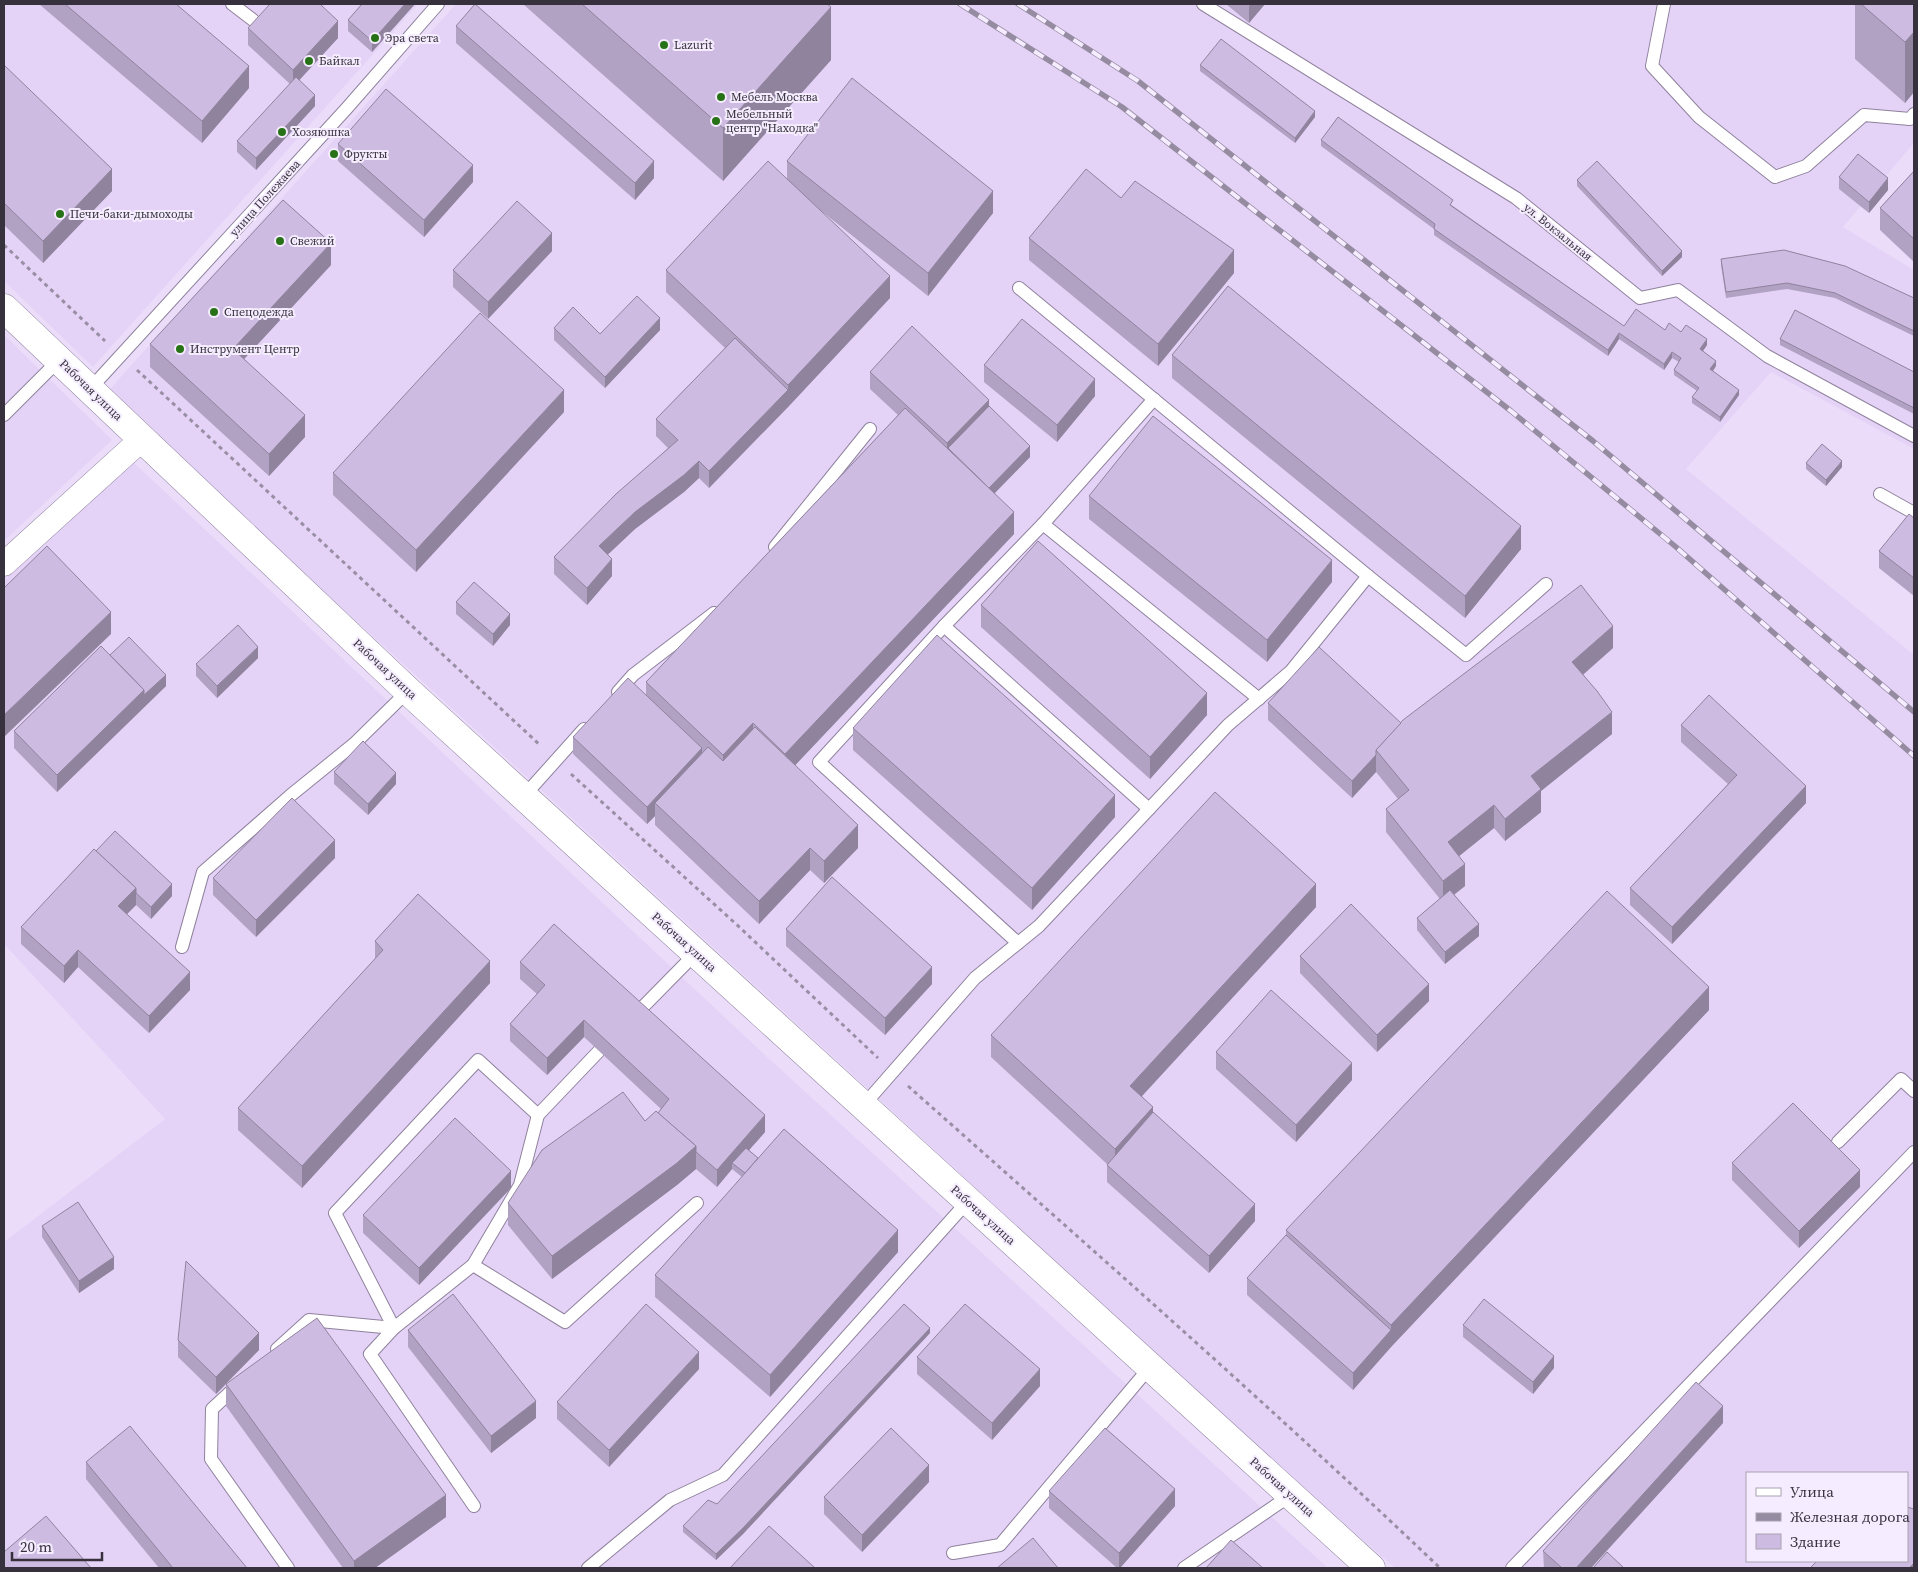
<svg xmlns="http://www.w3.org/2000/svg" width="1918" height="1572" font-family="'Source Serif 4',serif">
<rect width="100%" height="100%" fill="#ebddfa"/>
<!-- built -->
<g fill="#e5d3f7" fill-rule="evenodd">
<path d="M4 4H418L93 367 4 281Z"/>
<path d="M456 4H1914V143L1843 227 1914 270V449L1771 372 1686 469 1914 655V1568H1395L1250 1441 889 1108 342 608 109 390ZM1747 1473H1907V1561H1747Z"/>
<path d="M4 335 112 440 4 541Z"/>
<path d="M133 462 766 1056 1328 1568H4V1242L165 1119 4 944V580Z"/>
</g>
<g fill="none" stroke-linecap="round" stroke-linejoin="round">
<!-- lane casing -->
<g stroke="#8f829d" stroke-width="14">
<g id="lane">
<path d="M232 4 253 20"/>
<path d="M1203 4 1516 198 1640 298 1678 290 1767 356 1914 436"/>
<path d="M1664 4 1652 66 1699 117 1775 177 1806 166 1864 115 1910 119 1914 114"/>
<path d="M1019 288 1368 576"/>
<path d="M90 389 347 108 438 4"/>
<path d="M4 415 59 360"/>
<path d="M1880 494 1914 513"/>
<path d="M1043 524 1259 699"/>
<path d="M775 547 870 429"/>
<path d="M944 626 1149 809"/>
<path d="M618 692 633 675 714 613"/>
<path d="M524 796 584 729"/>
<path d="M1018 943 819 762 944 626 1043 524 1154 399"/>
<path d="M182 947 203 872 291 795 354 744 408 691"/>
<path d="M635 1015 696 953"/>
<path d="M863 1106 975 978 1039 926 1228 725 1291 671 1368 576 1466 655 1546 584"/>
<path d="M1838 1142 1901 1079 1914 1091"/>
<path d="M473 1265 565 1322 697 1203"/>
<path d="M277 1349 309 1320 394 1328 473 1265 520 1185 538 1115"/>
<path d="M237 1386 212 1409 211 1459 288 1568"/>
<path d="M474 1506 370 1354 394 1328 335 1213 478 1060 538 1115 599 1051"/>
<path d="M953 1553 1000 1545 1150 1367"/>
<path d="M588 1568 670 1500 723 1475 968 1201"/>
<path d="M1184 1568 1291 1495"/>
<path d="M1512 1568 1914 1152"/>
</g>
</g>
<!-- street casing -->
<g stroke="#8f829d" stroke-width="25">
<path id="street" d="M4 564 142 439"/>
</g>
<!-- secondary casing -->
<g stroke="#8f829d" stroke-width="29">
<path id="secondary" d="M4 308 408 691 1371 1568"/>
</g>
<!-- path -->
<g stroke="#998fa4" stroke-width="3" stroke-dasharray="4 4" stroke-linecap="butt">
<path d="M4 245 105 341"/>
<path d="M137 370 541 746"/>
<path d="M571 774 736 924 878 1058"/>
<path d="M908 1086C1087 1245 1267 1403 1440 1568"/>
</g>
<!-- lane -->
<use href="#lane" stroke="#fff" stroke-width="12"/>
<!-- street -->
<use href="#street" stroke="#fff" stroke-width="24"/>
<!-- secondary -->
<use href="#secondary" stroke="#fff" stroke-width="28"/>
<!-- rail casing -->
<g stroke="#968ca1" stroke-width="5.5">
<g id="rail">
<path d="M960 4 1122 107 1511 411 1676 547 1914 756"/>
<path d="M1018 4 1138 81 1593 441 1914 712"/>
</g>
</g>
<!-- rail -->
<use href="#rail" stroke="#f5edff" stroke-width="4" stroke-dasharray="11" stroke-linecap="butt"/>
</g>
<!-- wall -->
<g fill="#b1a1c2">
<path d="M39 4H176L249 88 202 143Z"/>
<path d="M362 4H415L372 52 348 31V20Z"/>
<path d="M523 4H827L831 60 723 181Z"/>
<path d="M1226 4H1265L1249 23Z"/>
<path d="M1855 4H1914V92L1905 103 1855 59Z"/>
<path d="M456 26 654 178 635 200 456 43Z"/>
<path d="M248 28 338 38 299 80 315 106 256 170 237 152V141L290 84 248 45Z"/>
<path d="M4 65 112 191 43 263 4 225Z"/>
<path d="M1200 65 1315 117 1295 143 1200 71Z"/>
<path d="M1321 140 1453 206 1624 326 1681 332 1707 345 1703 351 1716 366 1713 371 1739 395 1720 422 1692 403V397L1697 391 1674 375V370L1679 362 1672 358 1664 370 1619 339 1608 356 1434 235V229L1321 146Z"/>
<path d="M338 144 473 182 424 237 338 161Z"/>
<path d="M787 161 993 213 928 296 820 210 890 298 788 407 709 488 699 478 684 492 635 529 608 554 612 576 587 605 554 574V557L668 448 656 436V419L725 348 666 292V270L787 178Z"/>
<path d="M1914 171V262L1880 230V208Z"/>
<path d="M1839 177 1888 190 1869 213 1839 189Z"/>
<path d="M1577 180 1682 257 1662 276 1577 186Z"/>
<path d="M1121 198 1234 273 1158 366 1029 260V238Z"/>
<path d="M552 251 488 319 453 287V270Z"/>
<path d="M1721 259 1914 298V336L1835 298 1787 289 1726 298 1721 265Z"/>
<path d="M331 265 244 359 305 437 269 476 150 367V344Z"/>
<path d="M554 328 600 334 660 330 605 388 554 340Z"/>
<path d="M1780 339 1914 372V414L1780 345Z"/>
<path d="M1172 355 1521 549 1465 618 1172 378Z"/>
<path d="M984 365 1095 396 1057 442 984 382Z"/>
<path d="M870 372 989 406 1030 457 995 493 1014 534 795 765 858 848 824 883 810 870 759 924 655 825V816L647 824 573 754V737L646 695V682L898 415 870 389Z"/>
<path d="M564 412 416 572 333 495V473Z"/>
<path d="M1806 463 1842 467 1826 486 1806 469Z"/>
<path d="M1089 496 1332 582 1267 662 1089 519Z"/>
<path d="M1914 518V596L1879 568V551Z"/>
<path d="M456 602 510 625 493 646 456 614Z"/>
<path d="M981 605 1207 715 1150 779 981 627Z"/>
<path d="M1613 648 1583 675 1612 734 1541 791V812L1505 841 1494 828 1459 856 1465 886 1454 895 1479 936 1445 964 1417 930V918L1440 899 1386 832V809L1398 799 1376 772 1352 798 1268 720V703L1401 723Z"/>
<path d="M110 655 166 686 57 792 14 748V731Z"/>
<path d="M258 658 217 698 196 676V664Z"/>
<path d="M1681 725 1806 803 1672 944 1630 905V888L1728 784 1681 742Z"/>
<path d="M853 728 1115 817 1032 910 853 750Z"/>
<path d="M334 772 396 784 368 815 334 784Z"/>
<path d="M96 851 172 896 151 919 136 905 127 914 190 990 149 1033 78 967 64 983 21 944V927Z"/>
<path d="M335 858 256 937 213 895V878Z"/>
<path d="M1316 907 1142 1096 1153 1112 1255 1221 1209 1273 1107 1182V1164L991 1057V1035Z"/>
<path d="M786 929 932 984 885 1035 786 946Z"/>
<path d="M375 941 490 983 302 1188 238 1130V1108L375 959Z"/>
<path d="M1300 956 1429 1001 1377 1052 1300 973Z"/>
<path d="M520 962 765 1132 749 1150 758 1158 898 1252 770 1397 655 1297V1275L742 1177 732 1169 717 1187 696 1169 677 1185 552 1279 508 1225V1203L658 1113 661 1109 584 1037 547 1075 510 1041V1024L537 994 520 979Z"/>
<path d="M1709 1010 1391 1347 1353 1390 1247 1295V1278L1286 1235V1230Z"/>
<path d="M1216 1052 1352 1080 1296 1142 1216 1069Z"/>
<path d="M1732 1163 1860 1187 1799 1248 1732 1180Z"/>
<path d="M511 1188 419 1285 363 1233V1215Z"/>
<path d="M42 1226 114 1269 79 1293 42 1237Z"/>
<path d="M1463 1325 1554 1368 1533 1394 1463 1337Z"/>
<path d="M408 1330 536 1418 491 1453 408 1347Z"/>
<path d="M930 1333 743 1534 716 1560 683 1532V1526L717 1504Z"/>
<path d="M178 1340 259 1350 226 1383 446 1517 375 1568H343L226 1406V1384L216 1394 178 1357Z"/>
<path d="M917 1357 1040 1386 992 1440 917 1374Z"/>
<path d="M699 1369 609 1467 557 1419V1402Z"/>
<path d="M1723 1423 1591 1568H1544L1543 1551Z"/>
<path d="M86 1462 247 1568H159L86 1479Z"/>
<path d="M929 1482 862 1552 824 1514V1497Z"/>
<path d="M1049 1491 1175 1506 1120 1568H1117L1049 1508Z"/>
</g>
<!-- shaded-wall -->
<g fill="#90839e">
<path d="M405 4H415L372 52V41Z"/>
<path d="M1251 4H1265L1249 23V6Z"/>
<path d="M831 7V60L723 181V128Z"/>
<path d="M338 21V38L293 87V70Z"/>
<path d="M1914 32V92L1905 103V42Z"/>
<path d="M249 66V88L202 143V121Z"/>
<path d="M315 95V106L256 170V158Z"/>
<path d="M1315 111V117L1295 143V138Z"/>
<path d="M654 161V178L635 200V183Z"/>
<path d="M473 165V182L424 237V220Z"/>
<path d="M112 169V191L43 263V241Z"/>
<path d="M1888 178V190L1869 213V202Z"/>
<path d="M993 191V213L928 296V273Z"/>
<path d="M552 233V251L488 319V302Z"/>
<path d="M331 243V265L233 371V349Z"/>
<path d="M1234 250V273L1158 366V344Z"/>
<path d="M1682 251V257L1662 276V271Z"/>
<path d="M890 276V298L788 407V385Z"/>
<path d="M660 318V330L605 388V377Z"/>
<path d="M1619 333V339L1608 356V350Z"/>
<path d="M1707 339V345L1700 355V349Z"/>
<path d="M1672 352V358L1664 370V364Z"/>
<path d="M1716 361V366L1710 375V369Z"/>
<path d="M1095 379V396L1057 442V425Z"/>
<path d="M564 390V412L416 572V550Z"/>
<path d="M788 390V407L709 488V471Z"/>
<path d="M1739 390V395L1720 422V417Z"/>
<path d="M989 400V417L947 460V443Z"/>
<path d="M305 415V437L269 476V454Z"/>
<path d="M1030 446V457L983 505V493Z"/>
<path d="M699 461V478L684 492 635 529 599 563V546L635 512Z"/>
<path d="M1842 461V467L1826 486V480Z"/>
<path d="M1014 512V534L785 776V754Z"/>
<path d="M1521 526V549L1465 618V596Z"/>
<path d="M612 559V576L587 605V588Z"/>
<path d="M1332 560V582L1267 662V640Z"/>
<path d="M111 612V634L4 737V715Z"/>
<path d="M510 614V625L493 646V634Z"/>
<path d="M1613 626V648L1572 684V662Z"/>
<path d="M258 647V658L217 698V686Z"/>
<path d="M166 675V686L57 792V775L144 690Z"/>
<path d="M1207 693V715L1150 779V757Z"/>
<path d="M1612 712V734L1541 791V812L1505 841V819L1531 776Z"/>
<path d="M753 723V745L723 777V755Z"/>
<path d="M702 748V765L655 803V816L647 824V807Z"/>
<path d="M1376 755V772L1352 798V781Z"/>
<path d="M396 773V784L368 815V804Z"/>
<path d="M1806 786V803L1672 944V927Z"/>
<path d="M1115 795V817L1032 910V888Z"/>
<path d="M1494 805V828L1448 865V842Z"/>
<path d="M858 825V848L824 883V861Z"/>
<path d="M335 840V858L256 937V920Z"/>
<path d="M810 848V870L759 924V901Z"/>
<path d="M1465 864V886L1443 903V881Z"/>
<path d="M172 884V896L151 919V907Z"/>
<path d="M1316 884V907L1130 1109V1086Z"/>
<path d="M136 888V905L118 923V906Z"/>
<path d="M1479 924V936L1445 964V952Z"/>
<path d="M78 950V967L64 983V966Z"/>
<path d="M490 961V983L302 1188V1166Z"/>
<path d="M932 967V984L885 1035V1018Z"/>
<path d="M190 972V990L149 1033V1016Z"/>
<path d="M1429 984V1001L1377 1052V1035Z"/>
<path d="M1709 987V1010L1391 1347 1353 1390V1373L1391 1330V1325Z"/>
<path d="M584 1020V1037L547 1075V1058Z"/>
<path d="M1352 1063V1080L1296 1142V1125Z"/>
<path d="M1153 1107V1129L1115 1171V1149Z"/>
<path d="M765 1115V1132L735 1166 732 1163V1169L717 1187V1170Z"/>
<path d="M696 1146V1169L677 1185 552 1279V1256Z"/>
<path d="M1860 1170V1187L1799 1248V1231Z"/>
<path d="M511 1171V1188L419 1285V1268Z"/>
<path d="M1255 1204V1221L1209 1273V1256Z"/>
<path d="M898 1230V1252L770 1397V1375Z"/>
<path d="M114 1257V1269L79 1293V1281Z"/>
<path d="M930 1328V1333L743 1534 716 1560V1554Z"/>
<path d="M259 1333V1350L216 1394V1377Z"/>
<path d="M699 1352V1369L609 1467V1450Z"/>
<path d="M1554 1356V1368L1533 1394V1382Z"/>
<path d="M1040 1369V1386L992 1440V1423Z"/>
<path d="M536 1401V1418L491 1453V1436Z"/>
<path d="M1723 1406V1423L1591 1568H1576Z"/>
<path d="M929 1465V1482L862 1552V1535Z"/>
<path d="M1175 1489V1506L1120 1568H1119V1553Z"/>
<path d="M446 1495V1517L375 1568H354V1561Z"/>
<path d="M1914 1563V1568H1909Z"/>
</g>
<!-- building -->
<g fill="#cebbe1" stroke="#90839e">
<path d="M65 4H176L249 66 202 121Z"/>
<path d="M270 4H320L338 21 293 70 248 28Z"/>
<path d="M362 4H405L372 41 348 20Z"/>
<path d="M475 4 654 161 635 183 456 26Z"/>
<path d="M582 4H827L831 7 723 128Z"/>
<path d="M1861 4H1914V32L1905 42Z"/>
<path d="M1221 39 1315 111 1295 138 1200 65Z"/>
<path d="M4 65 112 169 43 241 4 203Z"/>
<path d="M296 77 315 95 256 158 237 141Z"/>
<path d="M852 78 993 191 928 273 787 161Z"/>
<path d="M386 89 473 165 424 220 338 144Z"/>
<path d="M1338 117 1453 200 1450 205 1624 326 1636 309 1665 330 1669 323 1681 332 1686 325 1707 339 1700 349 1716 361 1710 369 1739 390 1720 417 1692 397 1699 388 1674 370 1681 358 1672 352 1664 364 1619 333 1608 350 1434 229 1435 224 1321 140Z"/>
<path d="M1858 154 1888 178 1869 202 1839 177Z"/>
<path d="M768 161 890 276 788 385 666 270Z"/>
<path d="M1597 161 1682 251 1662 271 1577 180Z"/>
<path d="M1086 169 1121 198 1135 181 1234 250 1158 344 1029 238Z"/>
<path d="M1914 171V239L1880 208Z"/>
<path d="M283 200 331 243 233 349 305 415 269 454 150 344Z"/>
<path d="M517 201 552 233 488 302 453 270Z"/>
<path d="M1784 250 1845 266 1914 298V331L1835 293 1787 283 1726 292 1721 259Z"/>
<path d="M1228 286 1521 526 1465 596 1172 355Z"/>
<path d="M637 296 660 318 605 377 554 328 573 307 600 334Z"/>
<path d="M1795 310 1914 372V408L1780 339Z"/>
<path d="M480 313 564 390 416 550 333 473Z"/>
<path d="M1022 319 1095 379 1057 425 984 365Z"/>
<path d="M912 326 989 400 947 443 870 372Z"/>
<path d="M735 338 788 390 709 471 699 461 684 475 635 512 599 546 612 559 587 588 554 557 616 494 678 440 656 419Z"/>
<path d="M989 406 1030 446 989 488 948 448Z"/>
<path d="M905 408 1014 512 785 754 753 723 723 755 646 682Z"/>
<path d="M1153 416 1332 560 1267 640 1089 496Z"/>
<path d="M1822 444 1842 461 1826 480 1806 463Z"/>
<path d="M1909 514 1914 518V578L1879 551Z"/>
<path d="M1038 541 1207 693 1150 757 981 605Z"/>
<path d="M47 546 111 612 4 715V588Z"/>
<path d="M474 582 510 614 493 634 456 602Z"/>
<path d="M1581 585 1613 626 1572 662 1597 691 1612 712 1531 776 1541 789 1505 819 1494 805 1448 842 1465 864 1443 881 1386 809 1409 790 1376 750 1403 720Z"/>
<path d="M238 625 258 647 217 686 196 664Z"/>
<path d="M937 635 1115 795 1032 888 853 728Z"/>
<path d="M129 637 166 675 144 695V690L110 655Z"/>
<path d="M101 646 144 690 57 775 14 731Z"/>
<path d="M1319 647 1401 723 1376 750V755L1352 781 1268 703Z"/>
<path d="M628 678 702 748 647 807 573 737Z"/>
<path d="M1709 695 1806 786 1672 927 1630 888 1737 775 1681 725Z"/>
<path d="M755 727 858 825 824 861 810 848 759 901 655 803 708 747 723 761Z"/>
<path d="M363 741 396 773 368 804 334 772Z"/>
<path d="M1215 792 1316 884 1130 1086 1153 1107 1115 1149 991 1035Z"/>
<path d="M292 798 335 840 256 920 213 878Z"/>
<path d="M115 831 172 884 151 907 136 893V888L96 851Z"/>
<path d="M94 849 136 888 118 906 190 972 149 1016 78 950 64 966 21 927Z"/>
<path d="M832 877 932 967 885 1018 786 929Z"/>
<path d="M1450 890 1479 924 1445 952 1417 918Z"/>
<path d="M1607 891 1709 987 1391 1325 1286 1230Z"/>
<path d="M418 894 490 961 302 1166 238 1108 383 950 375 941Z"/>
<path d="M1351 904 1429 984 1377 1035 1300 956Z"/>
<path d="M554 924 765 1115 717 1170 696 1152V1146L658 1113 669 1099 584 1020 547 1058 510 1024 545 985 520 962Z"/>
<path d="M1271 990 1352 1063 1296 1125 1216 1052Z"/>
<path d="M623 1092 645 1121 656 1111 696 1146 677 1163 552 1256 508 1203 542 1150Z"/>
<path d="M1793 1103 1860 1170 1799 1231 1732 1163Z"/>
<path d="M1153 1112 1255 1204 1209 1256 1107 1165Z"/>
<path d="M455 1118 511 1171 419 1268 363 1215Z"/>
<path d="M784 1129 898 1230 770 1375 655 1275Z"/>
<path d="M746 1148 758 1158 745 1173 732 1163Z"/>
<path d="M78 1202 114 1257 79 1281 42 1226Z"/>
<path d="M1286 1235 1391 1330 1353 1373 1247 1278Z"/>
<path d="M186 1261 259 1333 216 1377 178 1340Z"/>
<path d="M453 1294 536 1401 491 1436 408 1330Z"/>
<path d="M1484 1299 1554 1356 1533 1382 1463 1325Z"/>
<path d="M646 1304 699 1352 609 1450 557 1402Z"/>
<path d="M904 1304 930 1328 743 1528 716 1554 683 1526 708 1500 717 1504Z"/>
<path d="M965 1304 1040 1369 992 1423 917 1357Z"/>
<path d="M317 1318 446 1495 354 1561 226 1384Z"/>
<path d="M1696 1382 1723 1406 1576 1568H1562L1543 1551Z"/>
<path d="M130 1426 247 1568H173L86 1462Z"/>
<path d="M891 1428 929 1465 862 1535 824 1497Z"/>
<path d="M1105 1428 1175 1489 1119 1553 1049 1491Z"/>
<path d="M1907 1507 1914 1509V1563L1909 1568H1810L1817 1561H1907Z"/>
<path d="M46 1516 91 1568H4V1552Z"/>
<path d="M769 1526 815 1568H730Z"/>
<path d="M1033 1538 1058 1568H997Z"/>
<path d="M1231 1540 1263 1568H1206Z"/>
<path d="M1607 1552 1624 1568H1593Z"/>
</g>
<!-- markers -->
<g fill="#277216" stroke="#f5edff" stroke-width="2">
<circle cx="375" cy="38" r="5"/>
<circle cx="664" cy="45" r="5"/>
<circle cx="309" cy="61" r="5"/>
<circle cx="721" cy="97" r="5"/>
<circle cx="716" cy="121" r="5"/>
<circle cx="282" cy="132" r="5"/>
<circle cx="334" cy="154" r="5"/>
<circle cx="60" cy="214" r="5"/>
<circle cx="280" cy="241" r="5"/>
<circle cx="214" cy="312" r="5"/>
<circle cx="180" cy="349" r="5"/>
</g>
<g text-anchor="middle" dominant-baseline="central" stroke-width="4" stroke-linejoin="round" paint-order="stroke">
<!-- poi labels -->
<g font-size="12" fill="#36313c" stroke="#f5edff" text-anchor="start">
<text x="385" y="38">Эра света</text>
<text x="674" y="45">Lazurit</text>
<text x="319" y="61">Байкал</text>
<text x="731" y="97">Мебель Москва</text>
<text x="726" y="114">Мебельный<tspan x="726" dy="14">центр "Находка"</tspan></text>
<text x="292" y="132">Хозяюшка</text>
<text x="344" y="154">Фрукты</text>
<text x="70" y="214">Печи-баки-дымоходы</text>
<text x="290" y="241">Свежий</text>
<text x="224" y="312">Спецодежда</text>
<text x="190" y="349">Инструмент Центр</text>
</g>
<!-- street labels -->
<g font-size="12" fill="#36313c" stroke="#f5edff">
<text transform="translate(265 198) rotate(-48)">улица Полежаева</text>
<text transform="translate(1558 232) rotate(39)">ул. Вокзальная</text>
<text transform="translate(91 390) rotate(44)">Рабочая улица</text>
<text transform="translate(385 669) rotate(43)">Рабочая улица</text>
<text transform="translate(684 942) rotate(42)">Рабочая улица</text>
<text transform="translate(983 1215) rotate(42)">Рабочая улица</text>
<text transform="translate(1282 1487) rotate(42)">Рабочая улица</text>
</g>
</g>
<!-- border -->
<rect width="1918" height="1572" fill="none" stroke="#36313c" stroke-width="10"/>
<!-- legend -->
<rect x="1746" y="1472" width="162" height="90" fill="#f5edff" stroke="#a9a2b1"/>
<rect x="1756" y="1488" width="25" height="8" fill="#ffffff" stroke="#a9a2b1"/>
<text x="1790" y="1497" font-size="15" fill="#36313c">Улица</text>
<rect x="1756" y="1513" width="25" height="8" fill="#968ca1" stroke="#a9a2b1"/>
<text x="1790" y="1522" font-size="15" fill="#36313c">Железная дорога</text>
<rect x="1756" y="1534" width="25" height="15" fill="#cebbe1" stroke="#a9a2b1"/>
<text x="1790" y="1547" font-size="15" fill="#36313c">Здание</text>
<!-- scale -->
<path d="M12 1552v8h90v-8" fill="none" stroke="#36313c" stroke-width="2.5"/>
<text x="20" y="1552" font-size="15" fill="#36313c" stroke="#f5edff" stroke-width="4" paint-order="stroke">20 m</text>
</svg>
